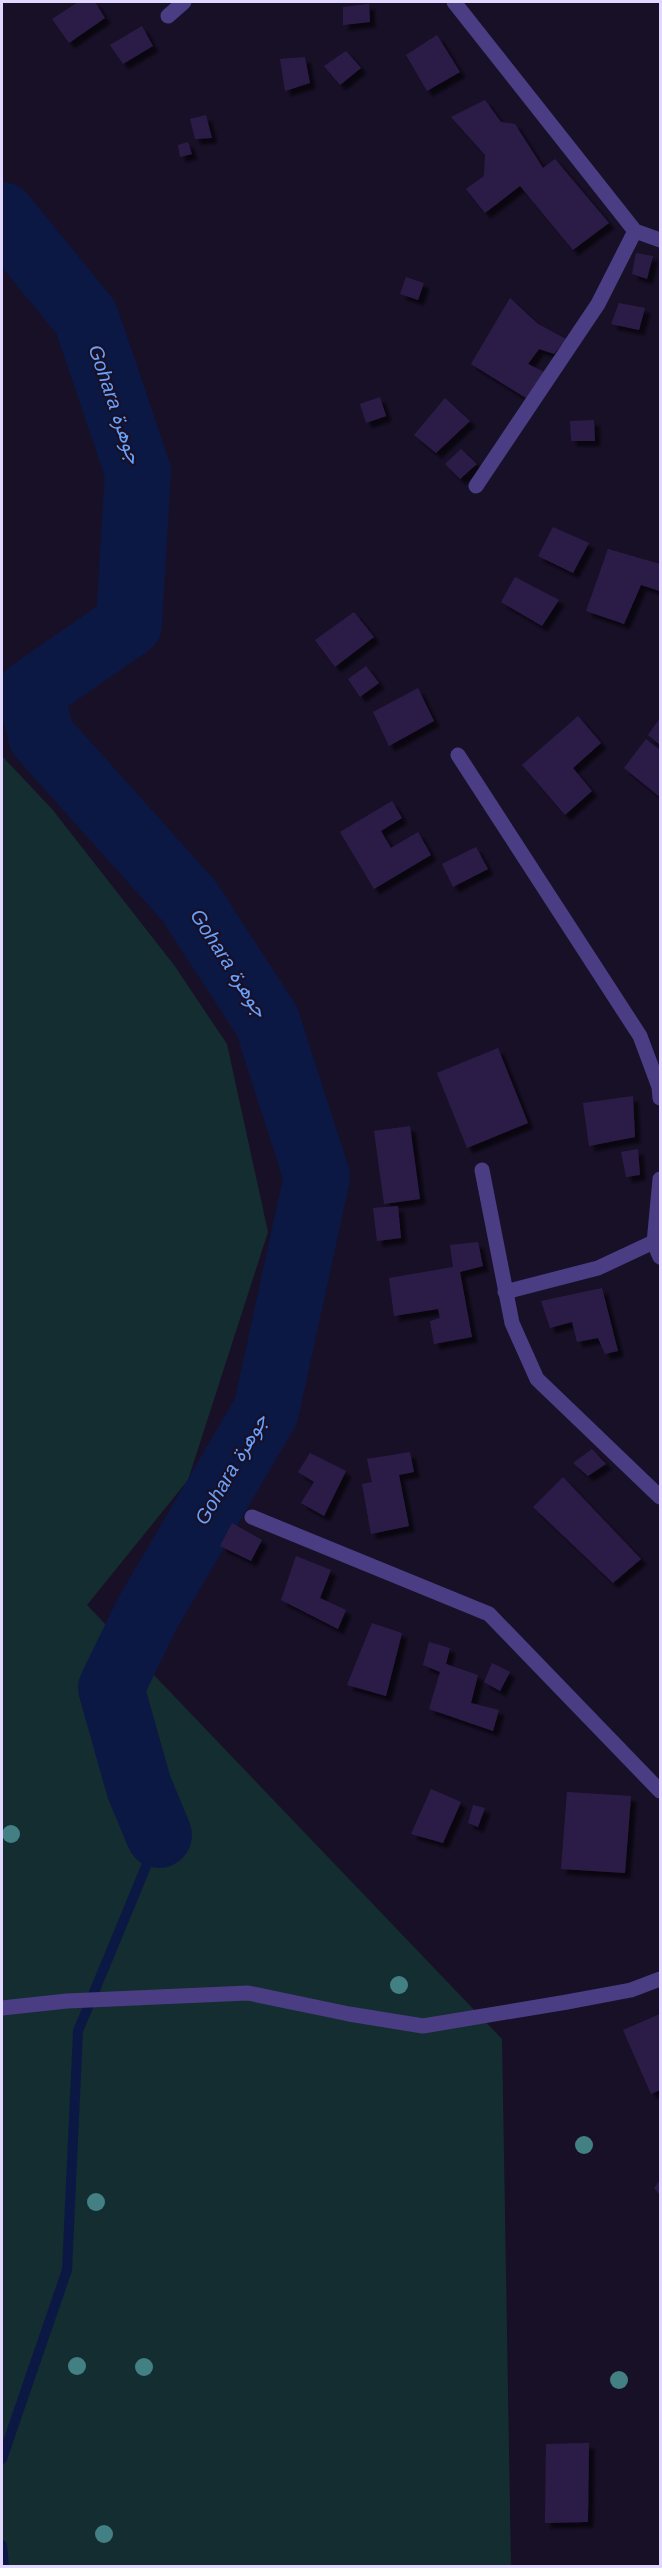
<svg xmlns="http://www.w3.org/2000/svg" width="662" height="2568" font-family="Arial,Vazirmatn,sans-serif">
<defs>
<filter id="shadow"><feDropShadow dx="5.5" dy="5.5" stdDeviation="1.5" flood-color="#0009"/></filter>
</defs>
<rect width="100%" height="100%" fill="#181027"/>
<!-- green -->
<path fill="#142d30" d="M2 756 52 809 174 965 227 1044 268 1232 188 1480 87 1605 502 2039 511 2566H2Z"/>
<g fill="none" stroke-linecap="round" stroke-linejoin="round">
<!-- stream -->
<g stroke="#0c1844" stroke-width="10">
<path d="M2 2459 67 2270 78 2031 159 1835"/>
<path d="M2 2545 4 2566"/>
</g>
<!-- river -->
<path stroke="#0c1844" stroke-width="66" d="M2 215 86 318 138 472 129 624 31 692 41 736 189 901 267 1021 317 1177 266 1411 147 1614 111 1688 139 1787 159 1835"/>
</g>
<!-- building -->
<g fill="#2c1d47" filter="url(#shadow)">
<path d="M78 2H95L105 18 69 43 52 19Z"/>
<path d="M369 4 370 22 343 25V7Z"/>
<path d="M142 26 153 46 123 64 110 45Z"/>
<path d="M437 35 460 72 427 91 406 55Z"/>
<path d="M346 51 361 68 340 85 324 66Z"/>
<path d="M305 57 310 83 285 91 280 59Z"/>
<path d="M485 100 501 122 515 124 543 168 555 159 609 223 573 250 520 186 485 213 466 189 484 176 485 155 451 117Z"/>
<path d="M206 115 212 138 195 139 190 119Z"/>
<path d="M188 142 192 154 180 157 178 145Z"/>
<path d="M636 253 653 256 647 279 632 274Z"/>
<path d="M406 277 424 283 418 300 400 294Z"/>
<path d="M510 298 538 324 566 339 554 354 539 349 528 364 544 372 526 398 471 364Z"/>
<path d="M619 303 645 308 639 330 611 324Z"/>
<path d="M380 397 386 416 366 423 360 404Z"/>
<path d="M445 398 470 421 436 453 414 435Z"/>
<path d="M594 420 595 441H571L570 421Z"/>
<path d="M461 449 477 464 460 479 445 464Z"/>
<path d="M553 527 589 543 573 573 538 556Z"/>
<path d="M608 549 660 564V591L641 585 624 624 586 611Z"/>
<path d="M515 577 559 600 542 626 501 602Z"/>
<path d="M354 612 374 637 335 667 315 640Z"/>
<path d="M366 666 379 683 360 697 348 679Z"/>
<path d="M418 688 434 721 389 746 373 712Z"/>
<path d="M578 716 601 743 573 768 592 791 565 815 522 765Z"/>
<path d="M660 718V745L648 735Z"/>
<path d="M646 739 660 750V797L624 768Z"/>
<path d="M392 801 402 818 381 831 391 848 418 832 431 855 374 889 340 832Z"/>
<path d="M476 847 488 869 453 887 442 864Z"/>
<path d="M498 1048 528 1123 467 1148 437 1073Z"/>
<path d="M633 1096 635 1137 589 1146 583 1103Z"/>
<path d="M410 1126 420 1199 384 1204 374 1131Z"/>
<path d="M638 1149 640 1175 626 1177 621 1152Z"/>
<path d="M398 1206 401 1238 377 1241 373 1208Z"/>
<path d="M478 1242 483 1266 460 1272 472 1337 434 1344 430 1321 440 1318 438 1309 394 1316 389 1278 453 1267 450 1245Z"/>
<path d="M602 1288 618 1351 605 1354 598 1338 577 1342 572 1322 550 1328 541 1301Z"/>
<path d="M592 1449 606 1464 588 1476 573 1463Z"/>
<path d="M410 1452 414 1472 399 1475 409 1526 371 1534 362 1484 372 1482 367 1459Z"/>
<path d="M310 1453 346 1471 324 1516 301 1503 314 1482 298 1472Z"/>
<path d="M563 1477 641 1559 613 1583 533 1507Z"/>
<path d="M232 1523 262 1540 251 1561 220 1546Z"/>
<path d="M296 1556 331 1570 320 1598 346 1610 338 1629 281 1600Z"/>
<path d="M372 1623 402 1633 386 1696 347 1685Z"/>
<path d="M429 1642 450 1648 446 1664 478 1675 471 1703 499 1710 493 1731 429 1709 440 1672 423 1665Z"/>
<path d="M492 1663 510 1672 500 1691 484 1682Z"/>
<path d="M431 1789 461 1802 443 1843 411 1834Z"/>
<path d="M567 1792 631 1796 625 1873 561 1869Z"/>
<path d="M473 1805 485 1808 478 1827 468 1823Z"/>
<path d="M660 2014V2090L651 2094 623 2030Z"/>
<path d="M660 2180V2195L654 2188Z"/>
<path d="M589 2443 588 2522 545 2523 546 2444Z"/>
</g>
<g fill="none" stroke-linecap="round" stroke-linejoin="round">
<!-- minor -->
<g stroke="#4b3d84" stroke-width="15">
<path d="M454 2 635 231 660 240"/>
<path d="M168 16 184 2"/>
<path d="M476 486 598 304 635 231"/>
<path d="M458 755 640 1036 659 1087 660 1098"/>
<path d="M482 1170 512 1323 537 1379 660 1497"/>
<path d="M660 1179 654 1243 660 1257"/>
<path d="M505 1292 598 1268 660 1239"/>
<path d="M252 1517 489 1614 660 1791"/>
<path d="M2 2008 67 2001 248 1993 349 2014 423 2026 567 2002 631 1990 660 1979"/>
</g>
</g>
<!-- trees -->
<g fill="#428084">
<circle cx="11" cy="1834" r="9"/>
<circle cx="399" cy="1985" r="9"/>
<circle cx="584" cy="2145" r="9"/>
<circle cx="96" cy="2202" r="9"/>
<circle cx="77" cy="2366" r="9"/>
<circle cx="144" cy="2367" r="9"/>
<circle cx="619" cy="2380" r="9"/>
<circle cx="104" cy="2534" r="9"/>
</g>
<g text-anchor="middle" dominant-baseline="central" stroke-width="4.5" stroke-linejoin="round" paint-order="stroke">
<!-- water labels -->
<g font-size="20" font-style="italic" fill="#69a0f9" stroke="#181027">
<text transform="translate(115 404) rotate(71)">Gohara جوهرة</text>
<text transform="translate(229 963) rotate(57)">Gohara جوهرة</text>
<text transform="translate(231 1469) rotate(-60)">Gohara جوهرة</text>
</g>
</g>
<!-- border -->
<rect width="662" height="2568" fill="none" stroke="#e2d7fe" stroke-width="6"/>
</svg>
